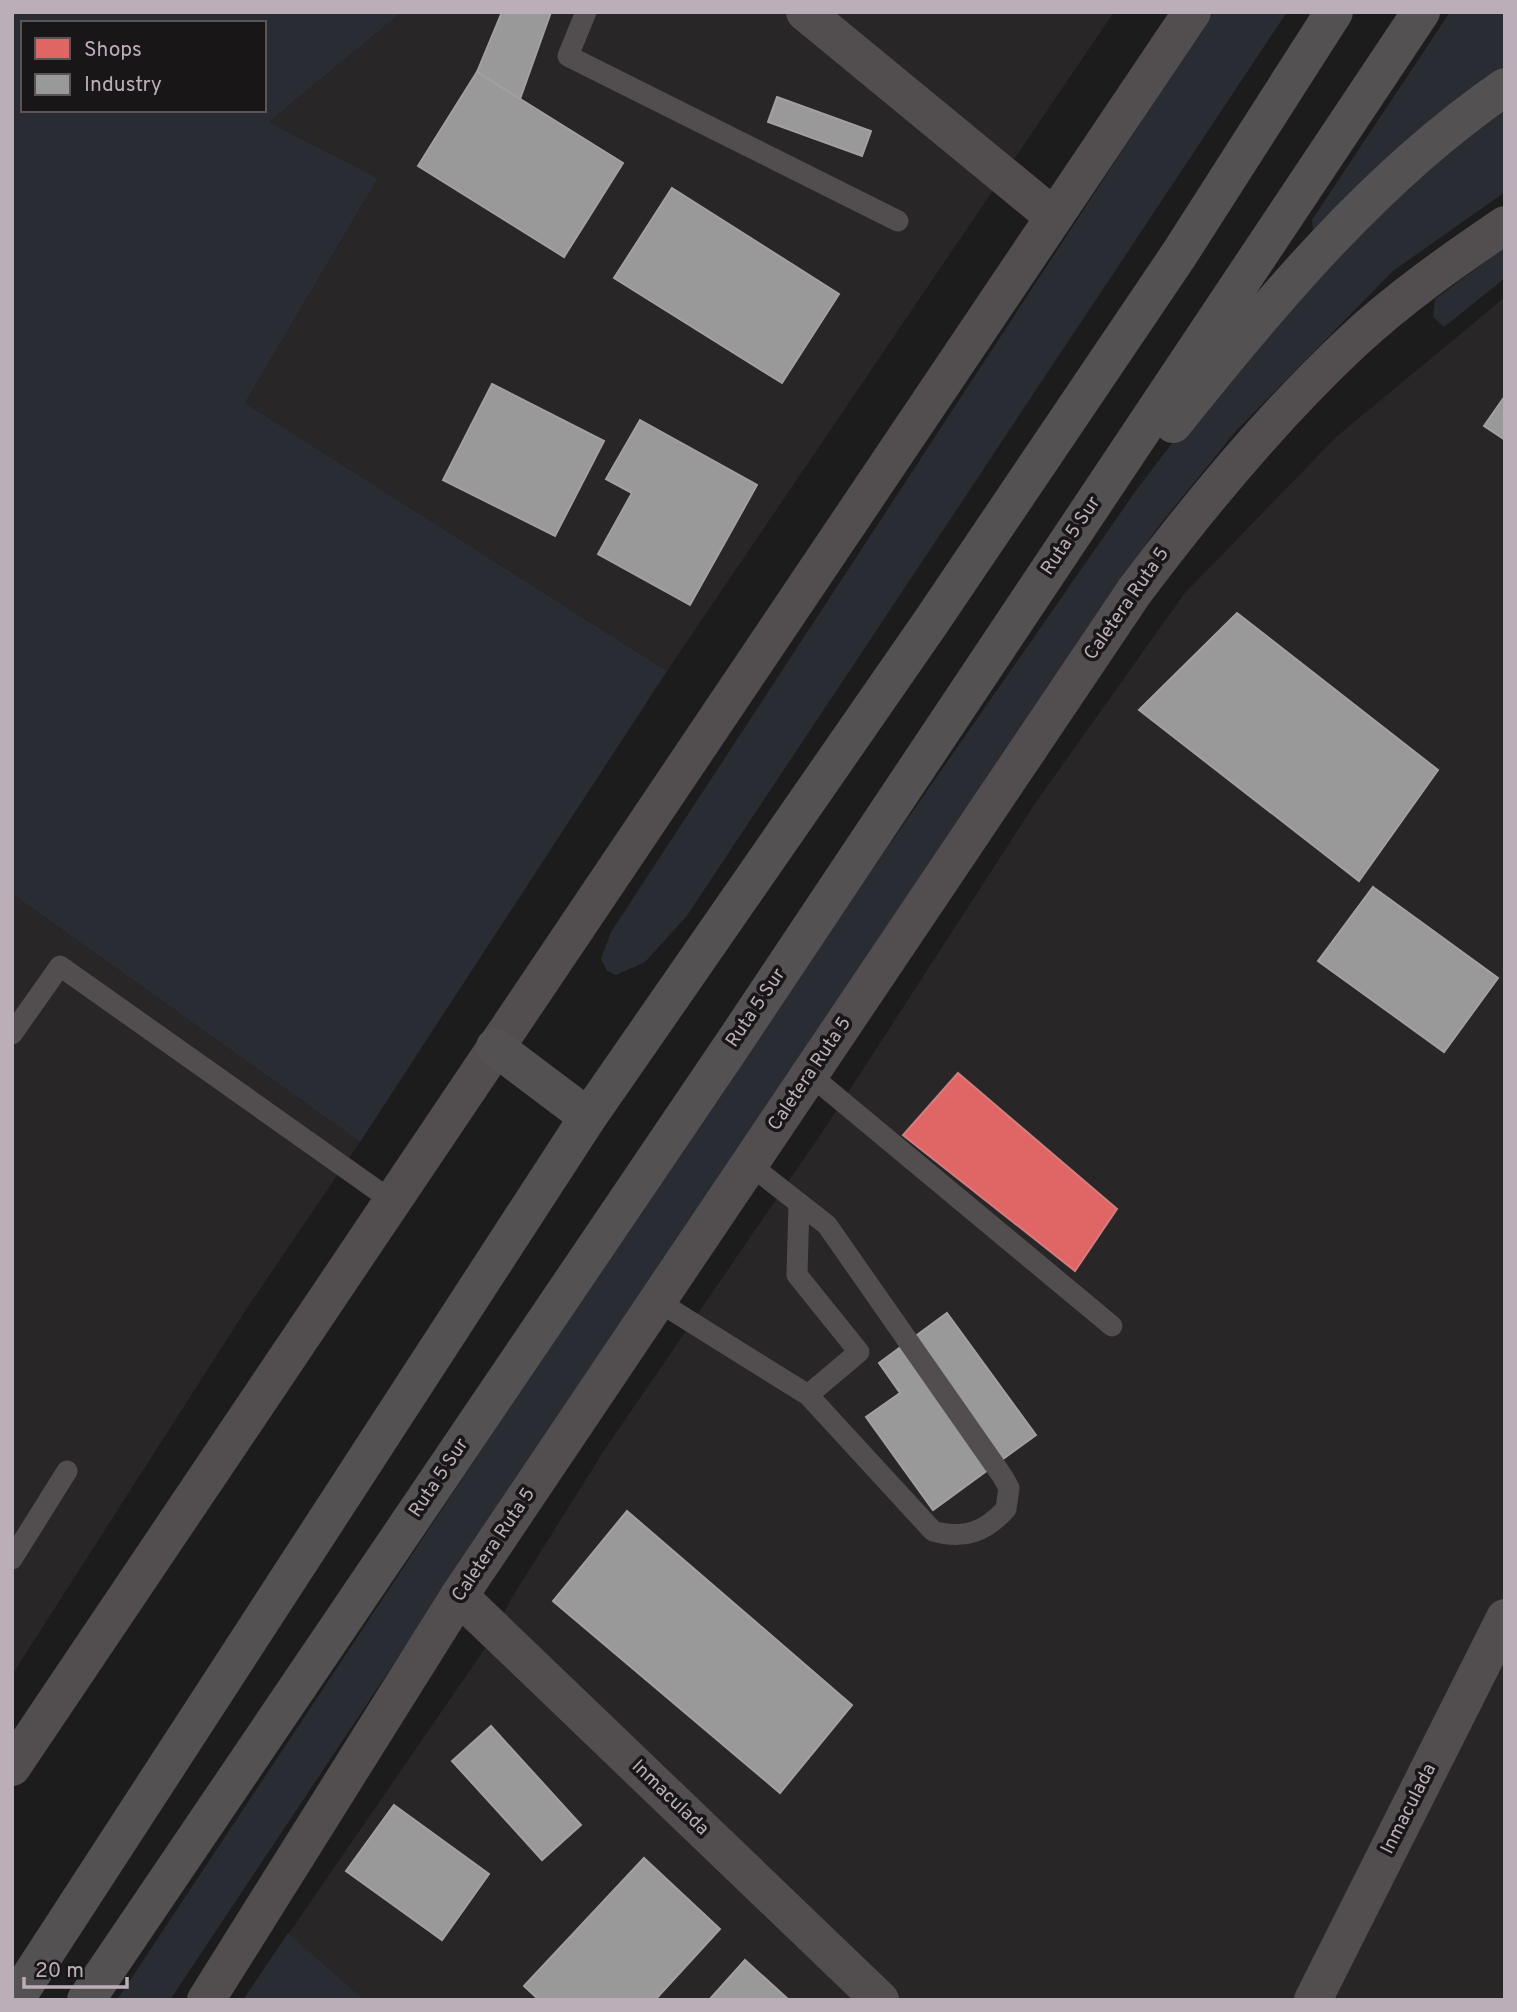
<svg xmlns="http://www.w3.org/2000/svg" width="1517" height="2012" font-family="Overpass,sans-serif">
<rect width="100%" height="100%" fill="#1c1c1c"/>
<!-- built -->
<g fill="#282626">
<path d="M402 12H1114L667 671 245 403 378 178 269 122Z"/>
<path d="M1505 297V2000H243L488 1644 511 1599 605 1449 823 1131 1036 802 1184 594 1336 437Z"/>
<path d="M12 894 360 1142 247 1308 12 1675Z"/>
</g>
<!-- green -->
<g fill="#292c32" fill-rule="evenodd">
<path d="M12 12H402L269 122 378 178 245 403 667 671 360 1142 12 894ZM23 23H264V110H23Z"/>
<path d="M1213 12H1287L686 917 645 962 616 975 607 971 601 959 611 932Z"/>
<path d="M1450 12H1505V66L1444 110 1313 230 1312 220Z"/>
<path d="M1505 105V192L1393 271 1236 431 1158 527 544 1438 170 2000H117L513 1402 885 851 1135 492 1200 406 1347 242Z"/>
<path d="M1505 247V278L1444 327 1433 317 1435 299Z"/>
<path d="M288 1933 364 2000H243Z"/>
</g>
<!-- shops -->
<path fill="#e06666" stroke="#d57c7f" stroke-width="2" d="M958 1073 1117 1209 1075 1271 903 1135Z"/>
<!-- industry -->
<g fill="#999" stroke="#a49fa3" stroke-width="2">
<path d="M502 12H551L520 99 477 72Z"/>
<path d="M477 72 623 163 564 257 418 166Z"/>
<path d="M777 97 871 131 862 156 768 122Z"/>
<path d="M672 188 839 294 782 383 614 278Z"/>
<path d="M492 384 604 441 555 536 443 480Z"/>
<path d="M1505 396V440L1484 426Z"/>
<path d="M640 420 757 485 690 605 598 554 632 493 606 479Z"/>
<path d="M1237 613 1438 770 1359 881 1139 710Z"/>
<path d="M1373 887 1498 978 1444 1052 1318 961Z"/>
<path d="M947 1313 1036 1435 933 1510 866 1417 900 1393 879 1363Z"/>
<path d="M627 1511 852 1705 780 1793 553 1601Z"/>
<path d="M491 1726 581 1825 542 1860 452 1761Z"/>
<path d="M394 1805 489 1874 442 1940 346 1871Z"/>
<path d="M644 1858 720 1929 655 2000H539L524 1986Z"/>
<path d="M745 1960 789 2000H709Z"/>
</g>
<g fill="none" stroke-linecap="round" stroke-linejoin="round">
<!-- service -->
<g stroke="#524e50" stroke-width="21">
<path d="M586 12 568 56 898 221"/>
<path d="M12 1034 60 966 392 1201"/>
<path d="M809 1074 1112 1326"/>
<path d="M799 1203 797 1275 859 1352 808 1395"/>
<path d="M659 1302 808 1395 933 1531C964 1540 985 1532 1006 1509L1009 1488 1003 1477 827 1225 749 1164"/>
<path d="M12 1559 67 1471"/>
</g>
<!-- minor -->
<g stroke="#524e50" stroke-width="38">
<path d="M805 12 1054 217"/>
<path d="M459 1596 880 2000"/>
<path d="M12 1767 1192 12"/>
<path d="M1313 2000 1505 1618"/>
</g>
<!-- tertiary -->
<path stroke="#524e50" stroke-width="38" d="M206 2000 459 1596 1134 592C1200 504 1272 417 1352 342 1399 298 1452 261 1505 225"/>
<!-- motorway -->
<g stroke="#535151" stroke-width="38">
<path d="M1173 424C1272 301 1373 178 1505 87"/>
<path d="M495 1047 588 1117"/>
<path d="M15 2000 588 1117 931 622 1180 253 1334 12"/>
<path d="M86 2000 735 1041 1421 12"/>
</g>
</g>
<g text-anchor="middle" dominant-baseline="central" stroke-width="7" stroke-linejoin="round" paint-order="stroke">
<!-- street labels -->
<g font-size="19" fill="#bcaeb9" stroke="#181617">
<text transform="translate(1071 536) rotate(-56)">Ruta 5 Sur</text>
<text transform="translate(1127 604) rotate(-55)">Caletera Ruta 5</text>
<text transform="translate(756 1008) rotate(-56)">Ruta 5 Sur</text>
<text transform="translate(810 1074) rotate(-56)">Caletera Ruta 5</text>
<text transform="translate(439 1478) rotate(-56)">Ruta 5 Sur</text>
<text transform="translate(494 1545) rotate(-56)">Caletera Ruta 5</text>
<text transform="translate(670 1798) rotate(44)">Inmaculada</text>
<text transform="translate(1409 1809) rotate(-63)">Inmaculada</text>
</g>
</g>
<!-- border -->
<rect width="1517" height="2012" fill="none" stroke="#bcaeb9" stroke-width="28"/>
<!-- legend -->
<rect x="21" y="21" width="245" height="91" fill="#181617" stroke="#5a5358" stroke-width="2"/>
<rect x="35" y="38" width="35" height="21" fill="#e06666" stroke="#5a5358" stroke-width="2"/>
<text x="84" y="56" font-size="21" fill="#bcaeb9">Shops</text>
<rect x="35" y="74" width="35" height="21" fill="#999999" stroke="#5a5358" stroke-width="2"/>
<text x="84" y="91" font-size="21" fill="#bcaeb9">Industry</text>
<!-- scale -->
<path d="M24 1977v10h103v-10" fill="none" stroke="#bcaeb9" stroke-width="3.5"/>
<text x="35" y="1977" font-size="21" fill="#bcaeb9" stroke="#181617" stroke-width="5" paint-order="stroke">20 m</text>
</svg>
